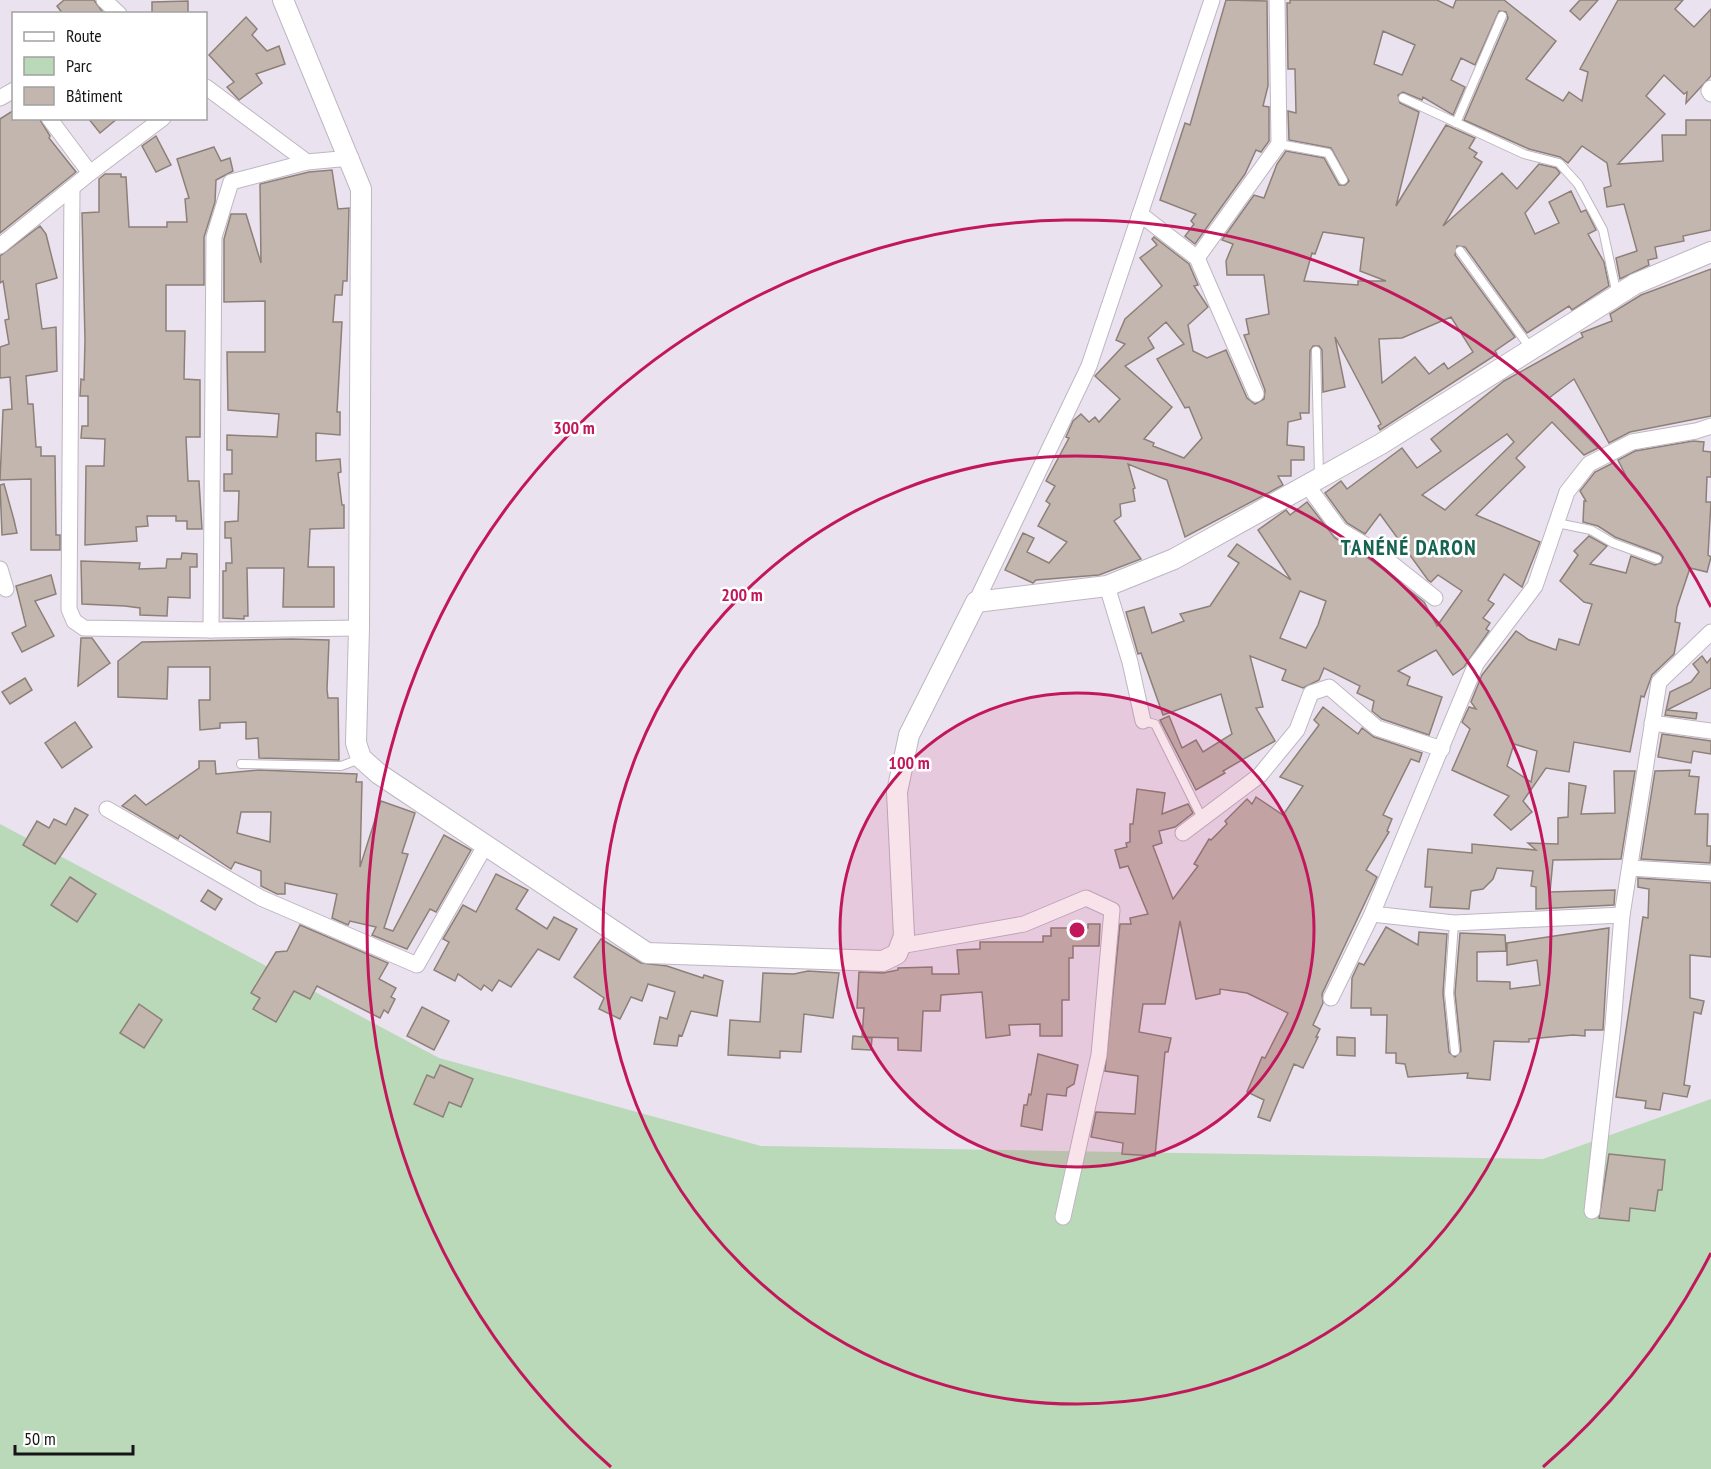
<svg xmlns="http://www.w3.org/2000/svg" width="1711" height="1469" font-family="'PT Sans Narrow',sans-serif">
<rect width="100%" height="100%" fill="#ebe2ef"/>
<!-- green -->
<path fill="#b9d9b9" d="M0 824 439 1058 761 1146 1543 1159 1711 1099V1469H0Z"/>
<!-- building -->
<g fill="#c3b6ae" stroke="#8d8079" stroke-width="1.5" fill-rule="evenodd">
<path d="M64 0H94L104 14H63L57 6Z"/>
<path d="M1226 0 1267 1 1268 86 1263 106 1269 107V141L1261 152 1256 150 1245 174 1195 244 1185 236 1194 224 1191 221 1196 214 1160 200 1185 123 1190 125Z"/>
<path d="M1290 0H1437L1453 8 1456 0H1504L1556 41 1526 79 1563 101 1569 92 1582 101 1588 72 1580 69 1618 0H1683L1675 9 1694 27 1711 9V76L1686 103 1687 92 1684 94 1664 75 1646 96 1665 114 1618 164 1663 161 1662 135H1686V120H1711V230L1683 236 1684 241 1655 247 1657 258 1648 260 1649 265 1620 279 1616 258 1637 251 1624 204 1607 207 1604 188 1611 186 1607 163 1582 146 1568 163 1560 157 1529 149 1464 120 1508 18 1506 12 1499 11 1475 65 1461 58 1451 80 1465 87 1453 115 1423 97 1422 100 1403 92 1398 95 1400 103 1419 112 1396 206 1446 125 1475 138 1469 148 1477 153 1474 157 1482 162 1443 226 1502 173 1517 189 1539 164 1556 168 1560 173 1525 213 1535 234 1559 223 1549 202 1571 191 1581 212 1586 210 1596 230 1588 234 1604 262 1609 286 1572 310 1569 306 1527 333 1465 247 1457 246 1455 255 1515 337 1495 351 1497 354 1380 430 1378 426 1381 424 1335 337 1345 387 1323 392 1322 350 1319 346H1313L1310 351 1309 413H1300L1301 419 1288 422 1287 445 1304 447V460H1291V476H1278L1283 485 1185 537 1167 480 1128 464 1135 488 1133 489 1135 501 1120 504 1121 516 1114 521 1141 559 1099 575 1036 580 1033 583 1005 570 1023 533 1034 538 1027 552 1049 563 1067 542 1038 526 1050 504 1046 501 1055 486 1046 481 1069 438 1066 437 1073 421 1081 414 1089 422 1095 417 1099 422 1120 399 1095 376 1125 344 1116 340 1125 319 1162 286 1140 258 1157 245 1152 239 1154 237 1189 264 1198 285 1194 286 1208 307 1188 325 1193 351 1207 358 1226 350 1247 398 1255 404 1264 399 1265 390 1244 335 1249 334 1246 319 1269 314 1264 275H1227L1226 261 1233 244 1222 240 1254 195 1264 198 1277 164 1286 151 1324 158 1339 185H1345L1349 181 1331 148 1289 140 1288 111 1296 113 1295 69H1288L1287 3H1290ZM1383 31 1415 45 1402 75 1374 64ZM1323 232 1364 238 1360 271 1386 281H1358V285L1304 281 1312 253 1315 254ZM1451 317 1473 352 1448 369 1444 363 1429 374 1415 357 1382 383 1379 339 1402 338ZM1166 322 1184 344 1157 359 1185 408 1189 407 1202 438 1184 458 1153 446 1154 443 1144 439 1172 407 1125 366 1154 348 1148 338Z"/>
<path d="M1580 0H1598L1580 20 1570 11Z"/>
<path d="M188 1V14H152V2Z"/>
<path d="M246 17 257 29 252 35 267 51 279 46 285 64 256 74 262 83 239 100 227 87 234 82 209 55Z"/>
<path d="M14 110V118H39L50 136 49 138 76 172 0 233V119Z"/>
<path d="M88 118H118L100 133Z"/>
<path d="M156 136 171 165 156 172 142 146Z"/>
<path d="M214 147 221 161 230 158 233 171 216 180 215 202 204 237V285H166V331H185L184 379 200 380V437H186L188 481H199L202 529H187V521H176V516H147L148 526 136 527 137 541 85 545 86 466H104L105 439 81 438 82 426H88V396H80L81 379 84 380 85 340 82 213 99 212V179L105 174H121V177H126L129 227H167V222H187L185 199 189 198 177 159Z"/>
<path d="M332 170 338 209 349 208 347 281H343L342 295H335L333 322H342L337 412H340V435L316 433V461L340 459 341 472 338 473 342 505H344V528L310 529 308 567H334V607H283L284 568H247L248 616H244V619L223 618V571H226V563H232L231 538H225V522L238 521 239 491H224V474H232V450H227V435L277 437 279 414 228 410 227 352H265V301L224 302V239L231 214H246L261 263 260 184 309 172Z"/>
<path d="M40 226 46 234 57 278 36 284 42 329 56 327 57 371 26 376 28 404H33L36 447H41V456H55L56 535H60V550H31V479L0 480 3 410 12 409 10 377 0 378V347L9 344 5 320 9 319 3 281 0 283V256Z"/>
<path d="M1711 269V416L1630 432 1609 443 1574 379 1549 398 1598 448 1584 455 1552 422 1516 458 1525 467 1476 515 1540 542 1522 587 1504 574 1488 600 1494 604 1483 618 1490 623 1486 629 1489 631 1464 667 1453 675 1436 650 1398 671 1410 677 1407 685 1442 697 1429 735 1382 719 1372 711 1374 701 1357 693 1360 686 1324 668 1319 680 1303 688 1282 680 1286 670 1250 656 1263 707 1256 708 1275 741 1223 771 1225 773 1196 790 1160 720 1169 716 1182 748 1196 740 1203 752 1232 734 1221 694 1163 715 1141 653 1138 654 1126 612 1144 607 1152 633 1184 621 1180 614 1210 606 1239 563 1228 556 1237 544 1291 580 1258 530 1286 510 1290 515 1307 502 1335 538 1371 560 1424 602 1437 626 1462 591 1438 575 1431 582 1428 580 1380 514 1365 534 1347 523 1325 493 1341 481 1347 489 1402 448 1417 468 1441 451 1431 439 1504 381 1583 337 1581 333 1612 321 1610 314 1641 295ZM1507 434 1514 442 1445 510 1422 495ZM1300 591 1326 601 1318 625 1306 648 1280 638Z"/>
<path d="M1693 441 1704 442 1703 451 1711 452V477H1707L1706 502H1711L1708 555 1711 557 1707 572 1690 568 1677 607 1675 622 1680 623 1674 654 1652 675 1644 697 1641 696 1630 752 1574 742 1569 772 1546 768 1523 801 1532 812 1511 830 1494 815 1509 796 1452 770 1470 729 1462 722 1469 707 1476 709 1471 702 1482 675 1516 631 1529 640 1556 650 1559 639 1579 645 1592 604 1584 602 1560 581 1578 555 1574 551 1589 536 1607 546 1590 564 1626 573 1631 556 1655 565 1661 563 1663 557 1660 554 1615 537 1598 526 1583 522 1584 501H1586L1580 491 1595 472 1613 463 1626 476 1618 460 1635 451ZM1514 744 1537 751 1531 782 1507 766Z"/>
<path d="M4 484 14 520 17 533 2 535 0 485Z"/>
<path d="M182 553 197 554V567H190V598L168 597 167 616 140 615V608L125 606 82 604 81 561 140 563 139 569 166 568 167 559H181Z"/>
<path d="M51 575 56 594 35 601 54 636 22 652 12 633 26 626 16 586Z"/>
<path d="M81 638H92L110 663 78 686Z"/>
<path d="M292 639 329 640 327 689 328 698H338L339 760 259 758 258 738 246 739V722L220 723V728L200 730 199 700H210V667H168L167 699 118 697V661L142 642Z"/>
<path d="M1702 656 1707 663 1711 658V688L1667 710 1697 713 1696 719 1665 715 1670 692 1691 682 1699 672 1693 664Z"/>
<path d="M25 678 32 690 10 704 2 692Z"/>
<path d="M1323 707 1358 734 1362 728 1374 737 1422 753 1419 762 1411 759 1383 815 1392 819 1387 831 1389 832 1366 870 1377 877 1322 994 1323 1003 1313 1025 1320 1029 1316 1037H1318L1303 1068 1294 1064 1270 1121 1258 1117 1264 1100 1247 1092 1262 1057 1265 1058 1288 1013 1247 993 1220 989V994L1196 999 1180 921 1165 1004H1143L1139 1032 1171 1038 1168 1052H1165L1155 1156 1122 1154 1123 1143 1091 1137 1096 1112 1135 1114 1138 1076 1105 1071 1120 924H1131L1130 918 1148 914 1128 866 1120 868 1115 850 1127 847 1126 843 1130 842V824H1133L1137 789 1165 793 1162 814 1188 804 1193 813 1175 827 1159 831 1162 843 1153 846 1173 899 1198 866 1194 864 1209 839 1211 840 1227 824 1225 821 1247 799 1252 804 1256 797 1283 815 1303 786 1280 777 1319 725 1314 720Z"/>
<path d="M75 722 92 747 62 768 45 743Z"/>
<path d="M1662 734 1711 741V754L1693 751 1691 763 1658 757Z"/>
<path d="M199 761H215L216 774 259 770 357 774 356 782H362L360 867 381 801 415 813 402 853 408 854 384 928 393 931 444 835 471 850 436 912 430 909 407 949 372 935 376 927 350 921 348 925 332 918 337 894 285 883V894H277L261 886V871L235 862 231 869 180 835 178 839 122 806 135 795 146 805 199 768ZM241 812H271L270 842 237 833Z"/>
<path d="M1690 770 1689 776 1699 777 1695 814H1708L1707 846H1711L1710 863 1641 859 1655 771Z"/>
<path d="M1614 771H1635L1621 859 1553 860 1550 892 1615 890 1614 905 1536 909V887L1531 886 1533 871 1497 868 1493 879 1483 889 1471 891 1469 909 1430 907 1432 887H1425L1428 849 1472 853V844L1536 850 1528 843 1558 844V818L1568 817 1569 783 1586 786 1581 814 1615 813Z"/>
<path d="M75 808 88 815 55 864 23 845 37 821 49 828 54 819 66 825Z"/>
<path d="M496 874 528 890 516 909 547 929 554 917 577 929 559 960 538 949 511 987 499 980 492 991 484 985 481 990 458 974 455 981 434 970 449 942 443 939 463 905 476 912Z"/>
<path d="M70 877 96 894 77 922 51 905Z"/>
<path d="M1638 878 1711 883V957L1690 955V998L1704 1001 1701 1014 1694 1012 1684 1085 1690 1086 1687 1097 1663 1093 1660 1110 1645 1108 1646 1101 1616 1097 1643 917 1648 918 1649 889 1638 887Z"/>
<path d="M208 890 222 899 215 910 201 901Z"/>
<path d="M1088 924H1100L1099 946H1073V958H1069V1000H1062V1036H1040V1024L1009 1025 1010 1035 986 1038 982 992 941 995 940 1011H923L921 1051 898 1050V1038L862 1037 864 1008H857L859 972 883 973 898 970V968L932 967V974H959L957 950 980 949V942H1043V936H1051V928H1088Z"/>
<path d="M300 925 388 963 379 979 396 988 391 997 395 999 388 1013 384 1010 380 1018 317 986 310 999 294 991 276 1022 253 1009 260 998 251 993 276 952 287 951Z"/>
<path d="M1386 927 1418 945 1419 932 1447 934 1443 993 1449 1052 1455 1057 1461 1051 1455 993 1460 933 1505 935 1506 951 1477 952V981L1510 982V989L1540 985 1537 960 1507 965V943L1609 928 1603 1030H1585V1036L1573 1035 1529 1039V1042L1494 1041 1490 1080 1467 1078 1468 1073 1408 1077 1405 1064 1396 1063V1053H1386L1387 1015H1371V1008H1351L1352 978 1359 963 1364 965Z"/>
<path d="M601 939 641 963 667 966 703 978 704 975 723 981 717 1016 691 1011 682 1036 679 1035 677 1046 654 1044 660 1017 667 1019 675 992 648 984 642 1001 631 997 620 1019 599 1009 604 998 574 977Z"/>
<path d="M808 971 839 973 833 1018 804 1014 801 1052 780 1051V1058L728 1055 730 1020 760 1022 763 973 794 974Z"/>
<path d="M139 1004 162 1020 144 1048 120 1033Z"/>
<path d="M422 1007 449 1021 434 1050 407 1036Z"/>
<path d="M853 1036 872 1038 871 1050 852 1049Z"/>
<path d="M1337 1037 1355 1038V1056L1337 1055Z"/>
<path d="M1038 1054 1078 1065 1074 1084 1067 1088 1066 1096 1047 1094 1042 1130 1021 1126 1024 1105H1027L1029 1094 1031 1095Z"/>
<path d="M440 1065 473 1079 461 1107 449 1102 443 1117 414 1104 427 1075 434 1078Z"/>
<path d="M1609 1154 1665 1160 1662 1190H1658L1655 1211 1630 1208 1629 1221 1599 1218Z"/>
</g>
<g fill="none" stroke-linecap="round" stroke-linejoin="round">
<!-- service casing -->
<g stroke="#beb6c2" stroke-width="10">
<g id="service">
<path d="M1403 98 1524 154 1559 163 1578 184 1603 230 1617 295"/>
<path d="M1456 123 1502 16"/>
<path d="M1279 144 1328 153 1343 180"/>
<path d="M1460 251 1531 349"/>
<path d="M1316 351 1319 476"/>
<path d="M1557 523 1591 530 1613 543 1657 559"/>
<path d="M1143 721 1155 724 1202 818"/>
<path d="M241 764 341 766 360 759"/>
<path d="M1454 923 1449 993 1455 1051"/>
</g>
</g>
<!-- minor casing -->
<g stroke="#beb6c2" stroke-width="17">
<g id="minor">
<path d="M104 0 119 14"/>
<path d="M206 87 307 162 351 158"/>
<path d="M1711 88 1709 91 1711 94"/>
<path d="M0 98 14 90"/>
<path d="M49 118 90 173"/>
<path d="M72 188 69 609 74 621 84 628 211 630 359 628"/>
<path d="M1140 214 1197 258 1256 394"/>
<path d="M0 246 90 173 163 118"/>
<path d="M1197 258 1279 144 1277 0"/>
<path d="M1307 485 1340 530 1377 552 1435 598"/>
<path d="M0 569 6 589"/>
<path d="M1107 586 1130 662 1143 721"/>
<path d="M976 602 1089 366 1212 0"/>
<path d="M211 630 214 237 231 182 307 162"/>
<path d="M1652 723 1711 731"/>
<path d="M107 809 261 898 417 965 485 846"/>
<path d="M1183 833 1260 775 1297 730 1311 693 1329 687 1377 728 1442 749"/>
<path d="M1630 868 1711 873"/>
<path d="M1372 914 1454 923 1622 915"/>
<path d="M900 946 1024 924 1086 898 1112 910 1099 1055 1063 1217"/>
<path d="M1331 998 1372 914 1476 664 1535 586 1567 492 1589 464 1632 442 1696 431 1711 426"/>
<path d="M1592 1211 1613 1025 1622 915 1659 682 1711 632"/>
</g>
</g>
<!-- tertiary casing -->
<g stroke="#beb6c2" stroke-width="22">
<path id="tertiary" d="M283 0 361 189 359 628 356 743 361 758 379 774 647 953 883 961 897 954 904 936 897 792 909 735 976 602 1107 586 1174 559 1381 444 1635 284 1711 252"/>
</g>
<!-- service -->
<use href="#service" stroke="#fff" stroke-width="8"/>
<!-- minor -->
<use href="#minor" stroke="#fff" stroke-width="15"/>
<!-- tertiary -->
<use href="#tertiary" stroke="#fff" stroke-width="20"/>
</g>
<!-- distance rings -->
<circle cx="1077" cy="930" r="237" fill="#c2185b" fill-opacity=".12"/>
<g fill="none" stroke="#c2185b" stroke-width="3">
<circle cx="1077" cy="930" r="237"/>
<circle cx="1077" cy="930" r="474"/>
<path d="M1711 1253A711 711 0 0 1 1543 1467M611 1467A711 711 0 1 1 1711 607"/>
</g>
<g text-anchor="middle" dominant-baseline="central" stroke-width="5" stroke-linejoin="round" paint-order="stroke">
<!-- district labels -->
<g font-size="21" font-weight="bold" letter-spacing="1.5" fill="#166450" stroke="#fff">
<text x="1409" y="547">TANÉNÉ DARON</text>
</g>
</g>
<circle cx="1077" cy="930" r="9" fill="#c2185b" stroke="#fff" stroke-width="3"/>
<g font-size="18" text-anchor="middle" font-weight="bold" fill="#c2185b" stroke="#fff" stroke-width="5" stroke-linejoin="round" paint-order="stroke">
<text x="574" y="434">300 m</text>
<text x="742" y="601">200 m</text>
<text x="909" y="769">100 m</text>
</g>
<!-- legend -->
<rect x="12" y="12" width="195" height="108" fill="#ffffff" stroke="#a2a1a3" stroke-width="1.5"/>
<rect x="24" y="32" width="30" height="9" fill="#ffffff" stroke="#a2a1a3" stroke-width="1.5"/>
<text x="66" y="42" font-size="18" fill="#171418">Route</text>
<rect x="24" y="57" width="30" height="18" fill="#b9d9b9" stroke="#a2a1a3" stroke-width="1.5"/>
<text x="66" y="72" font-size="18" fill="#171418">Parc</text>
<rect x="24" y="87" width="30" height="18" fill="#c3b6ae" stroke="#a2a1a3" stroke-width="1.5"/>
<text x="66" y="102" font-size="18" fill="#171418">Bâtiment</text>
<!-- scale -->
<path d="M15 1445v9h118v-9" fill="none" stroke="#171418" stroke-width="3"/>
<text x="24" y="1445" font-size="18" fill="#171418" stroke="#ffffff" stroke-width="4.5" paint-order="stroke">50 m</text>
</svg>
